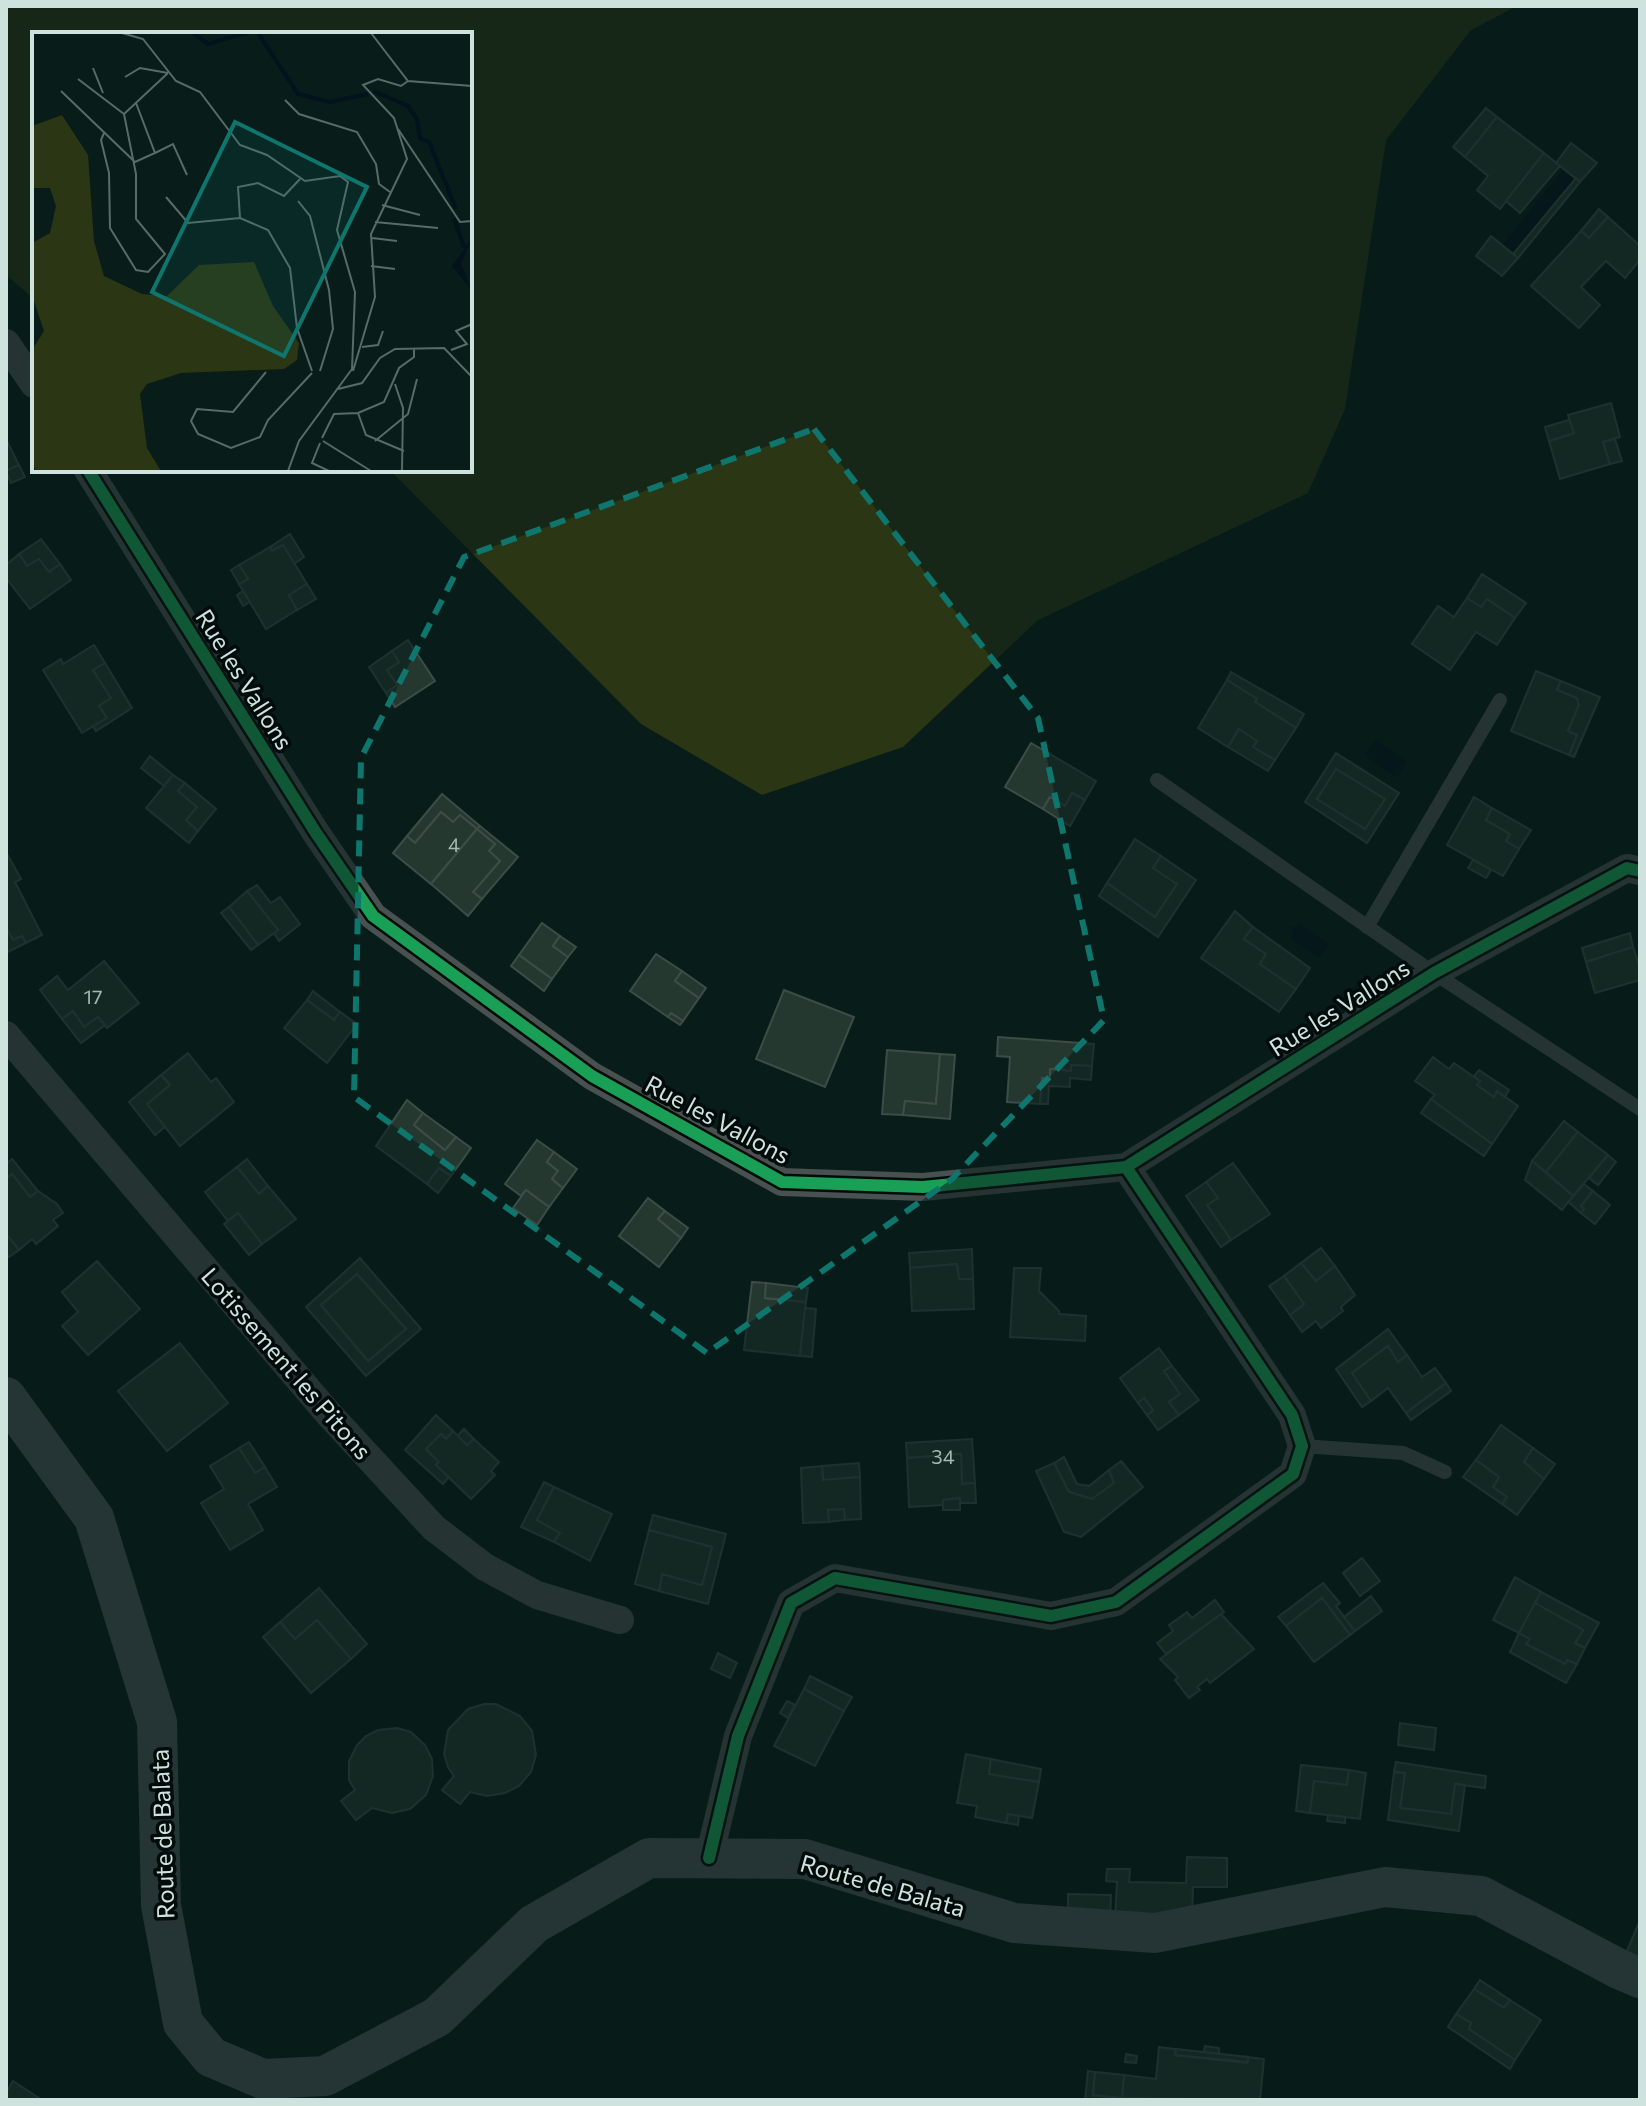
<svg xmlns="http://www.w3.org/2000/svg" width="1646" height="2106" font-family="Commissioner,sans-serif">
<rect width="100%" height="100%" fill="#081c19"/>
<!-- green -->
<path fill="#2b3615" d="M6 6H1517L1471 30 1386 140 1345 409 1308 493 1038 620 903 747 762 795 641 724 390 470H470V34H34V299L6 275Z"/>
<!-- water -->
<g fill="#03121d">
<path d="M1564 169 1576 178 1513 254 1502 245Z"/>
<path d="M1376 739 1407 762 1396 778 1365 755Z"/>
<path d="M1299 923 1329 945 1319 959 1290 938 1293 934 1289 926 1296 927Z"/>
</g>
<!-- building -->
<g fill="#253830" stroke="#3d4c47" stroke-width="2" fill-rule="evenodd">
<path d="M1486 108 1497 117 1465 157 1453 147Z"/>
<path d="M1497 117 1544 153 1500 209 1477 190 1488 176 1465 157Z"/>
<path d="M1571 143 1597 163 1580 182 1556 163Z"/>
<path d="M1544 153 1560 166 1520 213 1506 201Z"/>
<path d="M1576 178 1580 182 1518 258 1513 254Z"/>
<path d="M1599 209 1608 217 1589 238 1581 231Z"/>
<path d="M1608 217 1640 246V260L1625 278 1606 261 1581 287 1600 305 1579 328 1531 286 1581 231 1589 238Z"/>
<path d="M1491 236 1518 258 1502 276 1476 256Z"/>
<path d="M1611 403 1620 437 1603 442 1610 464 1560 479 1549 441 1574 433 1568 415Z"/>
<path d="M1569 420 1574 433 1549 441 1545 427Z"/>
<path d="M6 439 19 465 6 471Z"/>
<path d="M1615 439 1622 461 1610 464 1603 442Z"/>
<path d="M19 465 25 477 11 483 6 471Z"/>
<path d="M290 534 304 557 294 564 283 545 272 551 270 547Z"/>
<path d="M41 539 60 564 49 572 39 559 27 566 19 554Z"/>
<path d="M283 545 307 584 289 595 297 610 266 629 239 584 248 579 239 565 270 547 272 551Z"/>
<path d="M19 554 27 566 39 559 49 572 60 564 71 580 30 609 6 578V565Z"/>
<path d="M239 565 248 579 239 584 231 570Z"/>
<path d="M1482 574 1526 603 1515 618 1487 599 1481 607 1467 598Z"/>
<path d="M307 584 316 599 297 610 289 595Z"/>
<path d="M243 591 250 602 243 606 237 595Z"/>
<path d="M1467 598 1481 607 1487 599 1515 618 1497 645 1476 632 1450 670 1412 644 1438 606 1454 617Z"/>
<path d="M408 640 435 681 395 707 386 693 397 685 387 670 399 662 392 651Z"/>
<path d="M94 645 105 663 93 670 111 698 99 706 107 718 82 733 43 670 61 659 63 664Z"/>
<path d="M392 651 399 662 387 670 397 685 386 693 369 667Z"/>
<path d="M105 663 132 708 96 731 93 726 107 718 99 706 111 698 93 670Z"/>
<path d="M1536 671 1561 681 1557 690 1577 698 1579 705 1568 731 1577 735 1569 755 1511 731Z"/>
<path d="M1231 672 1304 714 1296 728 1255 702 1257 699 1227 680Z"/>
<path d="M1227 680 1257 699 1255 702 1296 728 1275 760 1253 747 1257 741 1239 729 1228 747 1198 728Z"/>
<path d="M1561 681 1600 697 1574 757 1569 755 1577 735 1568 731 1579 705 1577 698 1557 690Z"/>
<path d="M1239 729 1257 741 1253 747 1275 760 1268 771 1228 747Z"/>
<path d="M1031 743 1096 781 1085 800 1072 793 1065 806 1050 797 1043 809 1005 787Z"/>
<path d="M1336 753 1399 793 1367 843 1305 802ZM1336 769 1385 799 1365 829 1317 799Z"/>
<path d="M150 756 173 775 164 786 141 768Z"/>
<path d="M1336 769 1385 799 1365 829 1317 799Z"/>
<path d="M173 775 185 783 178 791 197 807 186 820 198 831 189 843 146 808Z"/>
<path d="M185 783 216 809 198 831 186 820 197 807 178 791Z"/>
<path d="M1072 793 1085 800 1070 826 1043 809 1050 797 1065 806Z"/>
<path d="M442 794 480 826 477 829 460 815 453 822 441 812 415 843 407 836Z"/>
<path d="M1474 797 1492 808 1486 820 1510 834 1506 841 1519 849 1503 876 1447 845Z"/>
<path d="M1492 808 1531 830 1519 849 1506 841 1510 834 1486 820Z"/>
<path d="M441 812 453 822 460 815 477 829 431 884 393 853 407 836 415 843Z"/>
<path d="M480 826 518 857 482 899 473 892 500 861 489 851 495 844 477 829Z"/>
<path d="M477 829 495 844 489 851 500 861 473 892 482 899 468 916 431 884Z"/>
<path d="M1135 839 1161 856 1153 868 1177 884 1155 917 1107 883Z"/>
<path d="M6 852 21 879 15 882 42 935 26 943 22 936 13 940 6 927Z"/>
<path d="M1161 856 1196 880 1158 937 1099 896 1107 883 1155 917 1177 884 1153 868Z"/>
<path d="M1473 860 1491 870 1486 878 1468 868Z"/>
<path d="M257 885 271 903 280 897 300 924 279 941 274 933 278 930 247 891Z"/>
<path d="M247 891 278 930 258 945 229 907Z"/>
<path d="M229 907 258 945 251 950 221 913Z"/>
<path d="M1235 911 1253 927 1244 939 1266 954 1260 964 1296 989 1279 1012 1201 958Z"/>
<path d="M542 923 560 936 553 946 568 957 552 979 519 955Z"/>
<path d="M6 927 13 940 22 936 26 943 6 953Z"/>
<path d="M1253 927 1310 968 1296 989 1260 964 1266 954 1244 939Z"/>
<path d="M1630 933 1633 947 1586 962 1582 948Z"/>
<path d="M560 936 576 947 568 957 553 946Z"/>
<path d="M1633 947 1640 968V980L1595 993 1586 962Z"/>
<path d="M656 954 682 971 675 981 699 998 683 1021 671 1013 668 1017 630 991Z"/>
<path d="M519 955 552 979 544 991 511 966Z"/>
<path d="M104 961 139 1003 107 1028 98 1017 84 1027 73 1011 62 1019 40 990 57 976 68 990Z"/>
<path d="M682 971 706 988 699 998 675 981Z"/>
<path d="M784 990 854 1017 825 1087 756 1059Z"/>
<path d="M313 991 340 1012 334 1020 307 1000Z"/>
<path d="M307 1000 334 1020 340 1012 357 1024 327 1063 284 1028Z"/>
<path d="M73 1011 84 1027 98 1017 105 1025 81 1043 62 1019Z"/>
<path d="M671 1013 683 1021 680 1025 668 1017Z"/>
<path d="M998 1037 1094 1044 1092 1066 1071 1065V1071L1050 1069V1079L1042 1078 1040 1104 1007 1102 1010 1057 997 1056Z"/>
<path d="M887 1050 940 1054 936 1104 905 1101 903 1115 882 1114Z"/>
<path d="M188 1053 211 1082 216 1078 234 1102 180 1146 147 1104 170 1085 161 1075Z"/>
<path d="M940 1054 955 1055 950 1119 903 1115 905 1101 936 1104Z"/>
<path d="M1433 1057 1449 1069 1454 1063 1480 1081 1477 1085 1494 1097 1497 1091 1518 1106 1492 1144 1431 1099 1435 1095 1415 1081Z"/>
<path d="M1071 1065 1092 1066 1091 1080 1070 1078V1087L1049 1086 1048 1104H1040L1042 1078 1050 1079V1069L1071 1071Z"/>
<path d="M1479 1070 1509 1090 1505 1097 1497 1091 1494 1097 1477 1085 1480 1081 1474 1076Z"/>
<path d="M161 1075 170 1085 147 1104 165 1127 155 1135 129 1102Z"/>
<path d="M1431 1099 1492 1144 1484 1156 1421 1113Z"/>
<path d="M407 1100 423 1113 414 1125 445 1150 456 1137 471 1148 451 1176 439 1168 427 1184 376 1146Z"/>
<path d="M423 1113 456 1137 445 1150 414 1125Z"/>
<path d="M1564 1121 1578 1132 1546 1172 1532 1161Z"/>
<path d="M1578 1132 1608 1155 1573 1196 1546 1172Z"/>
<path d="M537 1140 554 1152 547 1162 558 1171 552 1179 563 1188 549 1207 526 1190 521 1196 505 1184Z"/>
<path d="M554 1152 577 1169 563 1188 552 1179 558 1171 547 1162Z"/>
<path d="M1608 1155 1616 1162 1598 1185 1589 1178Z"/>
<path d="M12 1159 38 1191 30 1197 12 1174 6 1179V1164Z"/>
<path d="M247 1159 268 1186 259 1194 237 1167Z"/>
<path d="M1532 1161 1573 1196 1562 1210 1525 1180Z"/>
<path d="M1233 1163 1270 1214 1231 1240 1207 1205 1218 1198 1206 1182Z"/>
<path d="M237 1167 259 1194 268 1186 296 1219 262 1244 238 1213 228 1221 205 1192Z"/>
<path d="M439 1168 451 1176 438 1193 427 1184Z"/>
<path d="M12 1174 30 1197 38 1191 57 1204 63 1213 53 1220 58 1226 36 1244 32 1239 19 1250 6 1234V1179Z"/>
<path d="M1206 1182 1218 1198 1207 1205 1231 1240 1221 1247 1186 1196Z"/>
<path d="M1584 1184 1593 1191 1581 1206 1584 1209 1581 1213 1568 1202Z"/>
<path d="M526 1190 549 1207 537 1225 513 1208Z"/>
<path d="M1593 1191 1610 1205 1595 1224 1581 1213 1584 1209 1581 1206Z"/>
<path d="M648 1198 665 1211 658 1219 681 1238 659 1267 619 1236Z"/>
<path d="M665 1211 688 1228 681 1238 658 1219Z"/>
<path d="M238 1213 262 1244 249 1255 224 1224Z"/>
<path d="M6 1234 19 1250 9 1257 6 1253Z"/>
<path d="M1321 1248 1335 1266 1316 1281 1301 1263Z"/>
<path d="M972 1249 973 1279H959L957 1264 910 1268 909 1253Z"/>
<path d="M360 1258 421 1329 366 1376 306 1307ZM357 1274 406 1329 368 1361 321 1305Z"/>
<path d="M97 1261 140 1309 88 1355 62 1326 78 1312 62 1292Z"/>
<path d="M1301 1263 1316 1281 1335 1266 1355 1295 1341 1307 1343 1311 1321 1328 1316 1321 1302 1332 1290 1315 1304 1304 1284 1276Z"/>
<path d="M957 1264 959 1279H973L974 1309 912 1311 910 1268Z"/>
<path d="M1014 1268H1041L1039 1291 1059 1311V1314L1086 1316 1085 1341 1010 1337Z"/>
<path d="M357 1274 406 1329 368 1361 321 1305Z"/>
<path d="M1284 1276 1304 1304 1290 1315 1269 1286Z"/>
<path d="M752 1282 766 1283 765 1298 806 1302 800 1356 744 1350Z"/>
<path d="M766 1283 808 1288 806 1302 765 1298Z"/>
<path d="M805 1308 816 1309 812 1357 800 1356Z"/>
<path d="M1388 1329 1407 1355 1398 1362 1388 1346 1352 1373 1371 1401 1362 1407 1336 1369Z"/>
<path d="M180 1343 228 1403 167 1451 118 1391Z"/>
<path d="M1388 1346 1398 1362 1407 1355 1422 1377 1435 1368 1446 1383 1406 1413 1388 1388 1371 1401 1352 1373Z"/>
<path d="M1159 1348 1172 1366 1164 1371 1180 1394 1169 1402 1179 1415 1158 1430 1147 1415 1153 1410 1144 1398 1138 1403 1120 1378Z"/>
<path d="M1172 1366 1199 1400 1179 1415 1169 1402 1180 1394 1164 1371Z"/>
<path d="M1446 1383 1451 1391 1411 1420 1406 1413Z"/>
<path d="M1144 1398 1153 1410 1147 1415 1138 1403Z"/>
<path d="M436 1415 453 1431 446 1439 441 1434 426 1449 439 1462 436 1465 449 1477 443 1484 405 1450Z"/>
<path d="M1501 1425 1533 1448 1524 1462 1544 1479 1517 1515 1502 1504 1507 1497 1493 1487 1499 1477 1476 1460Z"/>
<path d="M464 1429 474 1439 467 1445 457 1436Z"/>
<path d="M453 1431 467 1445 474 1439 499 1462 491 1471 495 1475 471 1499 436 1465 439 1462 426 1449 441 1434 446 1439Z"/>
<path d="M972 1439 975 1483 962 1484 961 1454 907 1458 906 1443Z"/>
<path d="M249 1442 265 1467 255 1473 239 1448Z"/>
<path d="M239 1448 255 1473 265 1467 277 1487 248 1504 263 1530 230 1550 201 1503 224 1489 210 1466Z"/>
<path d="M1533 1448 1555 1464 1544 1479 1524 1462Z"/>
<path d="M961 1454 962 1484 975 1483 976 1503H960V1498L943 1500V1505L909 1507 907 1458Z"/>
<path d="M1064 1457 1077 1484 1089 1486 1109 1470 1114 1483 1092 1499 1069 1492 1054 1463Z"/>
<path d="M1476 1460 1499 1477 1493 1487 1507 1497 1502 1504 1463 1477Z"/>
<path d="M1121 1461 1143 1487 1081 1537 1064 1532 1036 1471 1054 1463 1069 1492 1092 1499 1114 1483 1109 1470Z"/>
<path d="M859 1463 860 1477 823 1480 822 1466Z"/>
<path d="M822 1466 823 1480 860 1477 861 1519 845 1520 844 1509 828 1510 829 1522 803 1523 801 1468Z"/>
<path d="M544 1482 554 1487 537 1520 560 1533 554 1542 521 1527Z"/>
<path d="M554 1487 612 1514 590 1561 554 1542 560 1533 537 1520Z"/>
<path d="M960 1498V1510H943V1500Z"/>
<path d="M844 1509 845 1520 829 1522 828 1510Z"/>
<path d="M653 1515 726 1534 708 1604 659 1591 662 1574 702 1585 712 1547 649 1530Z"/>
<path d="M649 1530 712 1547 702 1585 662 1574 659 1591 635 1584Z"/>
<path d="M1362 1558 1380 1581 1360 1596 1343 1573Z"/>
<path d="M1515 1577 1541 1592 1519 1633 1493 1620Z"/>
<path d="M1323 1583 1340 1603 1336 1606 1355 1631 1350 1635 1322 1598 1286 1626 1278 1617Z"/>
<path d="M319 1588 367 1644 351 1659 317 1620 295 1639 280 1622Z"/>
<path d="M1541 1592 1599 1623 1585 1648 1575 1643 1583 1630 1535 1603Z"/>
<path d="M1371 1596 1382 1611 1355 1631 1344 1617Z"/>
<path d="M1322 1598 1350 1635 1314 1662 1286 1626Z"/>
<path d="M1215 1600 1224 1612 1166 1654 1157 1643 1173 1631 1169 1625 1187 1612 1192 1618Z"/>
<path d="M1535 1603 1583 1630 1575 1643 1585 1648 1577 1664 1567 1660 1565 1664 1526 1644 1530 1639 1519 1633Z"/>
<path d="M1221 1614 1254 1649 1210 1683 1207 1679 1197 1687 1200 1690 1189 1698 1175 1680 1178 1677 1160 1659Z"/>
<path d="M317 1620 351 1659 311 1693 263 1637 280 1622 295 1639Z"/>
<path d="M1519 1633 1530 1639 1526 1644 1565 1664 1567 1660 1577 1664 1566 1683 1510 1652Z"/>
<path d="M718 1653 737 1663 730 1678 711 1669Z"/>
<path d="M810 1676 852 1697 844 1711 804 1689Z"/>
<path d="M804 1689 844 1711 815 1766 774 1746Z"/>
<path d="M787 1701 795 1705 788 1718 780 1713Z"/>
<path d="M484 1704H496L520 1716 532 1731 536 1755 531 1772 519 1786 505 1793 487 1796 470 1792 460 1804 442 1790 454 1776 448 1767 444 1754 448 1730 468 1709Z"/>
<path d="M1400 1723 1436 1728 1434 1750 1398 1745Z"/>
<path d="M397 1728 411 1732 425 1745 432 1759 433 1776 426 1795 410 1809 392 1813 372 1808 356 1820 341 1801 355 1790 349 1780V1761L357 1745 366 1736 378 1730Z"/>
<path d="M966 1754 991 1759 989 1774 1039 1782 1032 1818 1008 1814 1006 1823 975 1817 977 1806 957 1803Z"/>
<path d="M991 1759 1041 1769 1039 1782 989 1774Z"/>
<path d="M1396 1762 1486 1776 1485 1788 1455 1784 1451 1814 1400 1808 1405 1773 1394 1772Z"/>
<path d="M1301 1765 1349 1770 1347 1785 1314 1781 1310 1813 1296 1811Z"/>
<path d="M1349 1770 1366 1773 1360 1819 1310 1813 1314 1781 1347 1785Z"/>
<path d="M1394 1772 1405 1773 1400 1808 1451 1814 1455 1784 1465 1785 1459 1831 1388 1820Z"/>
<path d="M1008 1814 1019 1816 1018 1825 1006 1823Z"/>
<path d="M1328 1815 1345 1817V1823L1327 1821Z"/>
<path d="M1187 1857 1227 1858V1887H1193L1192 1918H1115L1117 1882 1106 1881 1107 1869H1130L1129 1882 1186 1883Z"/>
<path d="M1068 1894 1111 1895 1110 1921 1068 1920Z"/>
<path d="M1640 1920V1965L1624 1958Z"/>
<path d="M1480 1980 1510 2000 1504 2008 1474 1989Z"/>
<path d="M1474 1989 1504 2008 1510 2000 1541 2020 1515 2060 1469 2029 1471 2023 1456 2014Z"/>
<path d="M1456 2014 1471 2023 1469 2029 1515 2060 1510 2069 1448 2027Z"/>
<path d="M1205 2046 1219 2048V2054L1204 2052Z"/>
<path d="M1159 2047 1176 2049 1175 2055 1247 2063 1248 2057 1264 2059 1260 2100 1122 2098 1124 2075 1156 2079Z"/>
<path d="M1176 2049 1248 2057V2062L1175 2055Z"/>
<path d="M1126 2054 1137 2056 1136 2063 1125 2062Z"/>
<path d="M1088 2071 1095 2072 1093 2095 1135 2100H1085Z"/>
<path d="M1095 2072 1124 2075 1122 2098 1093 2095Z"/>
<path d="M13 2081 42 2100H6V2093Z"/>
</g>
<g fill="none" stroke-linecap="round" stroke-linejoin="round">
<!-- lane -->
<g stroke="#495150" stroke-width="14">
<path d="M1157 780 1434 973 1640 1109"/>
<path d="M1367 927 1500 700"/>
<path d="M1302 1446 1403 1453 1445 1472"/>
</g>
<!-- street -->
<g stroke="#495150" stroke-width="28">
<path d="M6 343 34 384"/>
<path d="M88 470 316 833 373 916 592 1076 782 1182 923 1187 1126 1167 1434 973 1627 868 1640 871"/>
<path d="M6 1035 326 1411 434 1528 485 1567 537 1595 620 1620"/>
<path d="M709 1858 738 1736 791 1603 835 1578 1051 1616 1116 1602 1293 1474 1302 1446 1292 1415 1126 1167"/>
</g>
<!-- secondary -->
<path stroke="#4a5254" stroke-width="40" d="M6 1397 94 1518 157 1722 161 1905 183 2023 211 2057 263 2079 325 2076 437 2017 534 1924 649 1858 805 1859 1014 1923 1155 1933 1385 1887 1481 1896 1619 1969 1640 1978"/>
<!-- cycleway casing -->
<g stroke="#010b09" stroke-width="17">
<g id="cycleway">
<path d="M88 470 316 833 373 916 592 1076 782 1182 923 1187 1126 1167 1434 973 1627 868 1640 871"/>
<path d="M709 1858 738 1736 791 1603 835 1578 1051 1616 1116 1602 1293 1474 1302 1446 1292 1415 1126 1167"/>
</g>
</g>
<!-- cycleway -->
<use href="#cycleway" stroke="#1a9f57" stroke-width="12"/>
</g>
<!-- marked area -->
<path d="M0 0H1646V2106H0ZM814 429 1038 718 1104 1020 952 1179 707 1353 354 1097 361 758 464 557Z" fill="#081c19" fill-opacity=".55" fill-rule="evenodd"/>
<path fill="none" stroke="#0f766e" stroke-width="6" stroke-dasharray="16 10" stroke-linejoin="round" d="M814 429 1038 718 1104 1020 952 1179 707 1353 354 1097 361 758 464 557Z"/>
<g text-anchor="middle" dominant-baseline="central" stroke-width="7" stroke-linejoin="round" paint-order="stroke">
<!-- number labels -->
<g font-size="20" fill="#a4b8b2">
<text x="454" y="844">4</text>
<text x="93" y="996">17</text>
<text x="943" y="1456">34</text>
</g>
<!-- street labels -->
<g font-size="24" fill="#cee2de" stroke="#010b09">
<text transform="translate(245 679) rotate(58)">Rue les Vallons</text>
<text transform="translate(1339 1007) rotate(-32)">Rue les Vallons</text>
<text transform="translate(718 1119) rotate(28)">Rue les Vallons</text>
<text transform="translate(287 1363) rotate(49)">Lotissement les Pitons</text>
<text transform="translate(162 1834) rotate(-92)">Route de Balata</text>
<text transform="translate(883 1885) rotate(16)">Route de Balata</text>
</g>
</g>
<!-- overview -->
<g transform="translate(32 32)">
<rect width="440" height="440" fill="#081c19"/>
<path d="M30 83 56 123 62 209 72 244 110 262 135 264 167 233 222 230 241 274 267 311 265 328 252 337 149 341 115 352 108 362 115 416 129 439H4L0 430V318L12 299 0 263V211L18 201 24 174 18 156H0V94Z" fill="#2b3615"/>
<path d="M440 206 429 232 440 258 420 234Z" fill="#03121d"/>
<path fill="none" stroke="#03121d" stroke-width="4" d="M161 1 176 12 214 1M226 1 266 62 297 70 336 62M342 59 376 74 385 87 388 106 397 110 424 177M422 186 432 215"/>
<path fill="none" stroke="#576b68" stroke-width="2" d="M90 1 111 7 144 49 168 60 208 113 235 123 273 149 308 144 316 150 305 198 323 260 320 337 267 409 256 439M339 1 376 49 440 54M61 36 71 61M93 45 108 36 136 41M46 47 92 82 104 142V187L133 222 116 240 104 238 78 196 77 141 69 108 72 101M29 59 103 130 123 121 104 71M253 68 267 82 325 100 344 132 347 152 358 160M92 82 136 41M366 97 428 190 440 189M123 121 141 112 155 143M134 165 156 191 208 186 236 198 258 236 265 296 280 339M266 169 278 184 297 258 301 297 288 339M350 173 388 183M208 186 206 155 226 151 252 164 268 147M343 190 406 196M340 206 365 209M339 234 363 237M330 315 346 313 351 299M419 318 435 312 424 299 440 292M321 339 343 265 339 202 375 127 362 86 331 53 346 47 369 54 376 49M234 340 201 380 165 377 159 389 166 402 199 416 228 405 236 388 280 341M363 352 371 376 370 439M306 357 330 351 348 326 363 317 412 316 440 345M326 381 334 403 372 419M290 406 302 382 326 381 352 370 367 336 382 325V316M291 409 339 439M343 409 376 382 385 347M288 411 280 431 297 439"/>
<path fill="#0f766e" fill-opacity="0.15" stroke="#0f766e" stroke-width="4" d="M203 90 335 155 252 324 120 260Z"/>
<rect width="440" height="440" fill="none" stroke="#cee2de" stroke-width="4"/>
</g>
<!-- border -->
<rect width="1646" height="2106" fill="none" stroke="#cee2de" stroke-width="16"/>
</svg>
